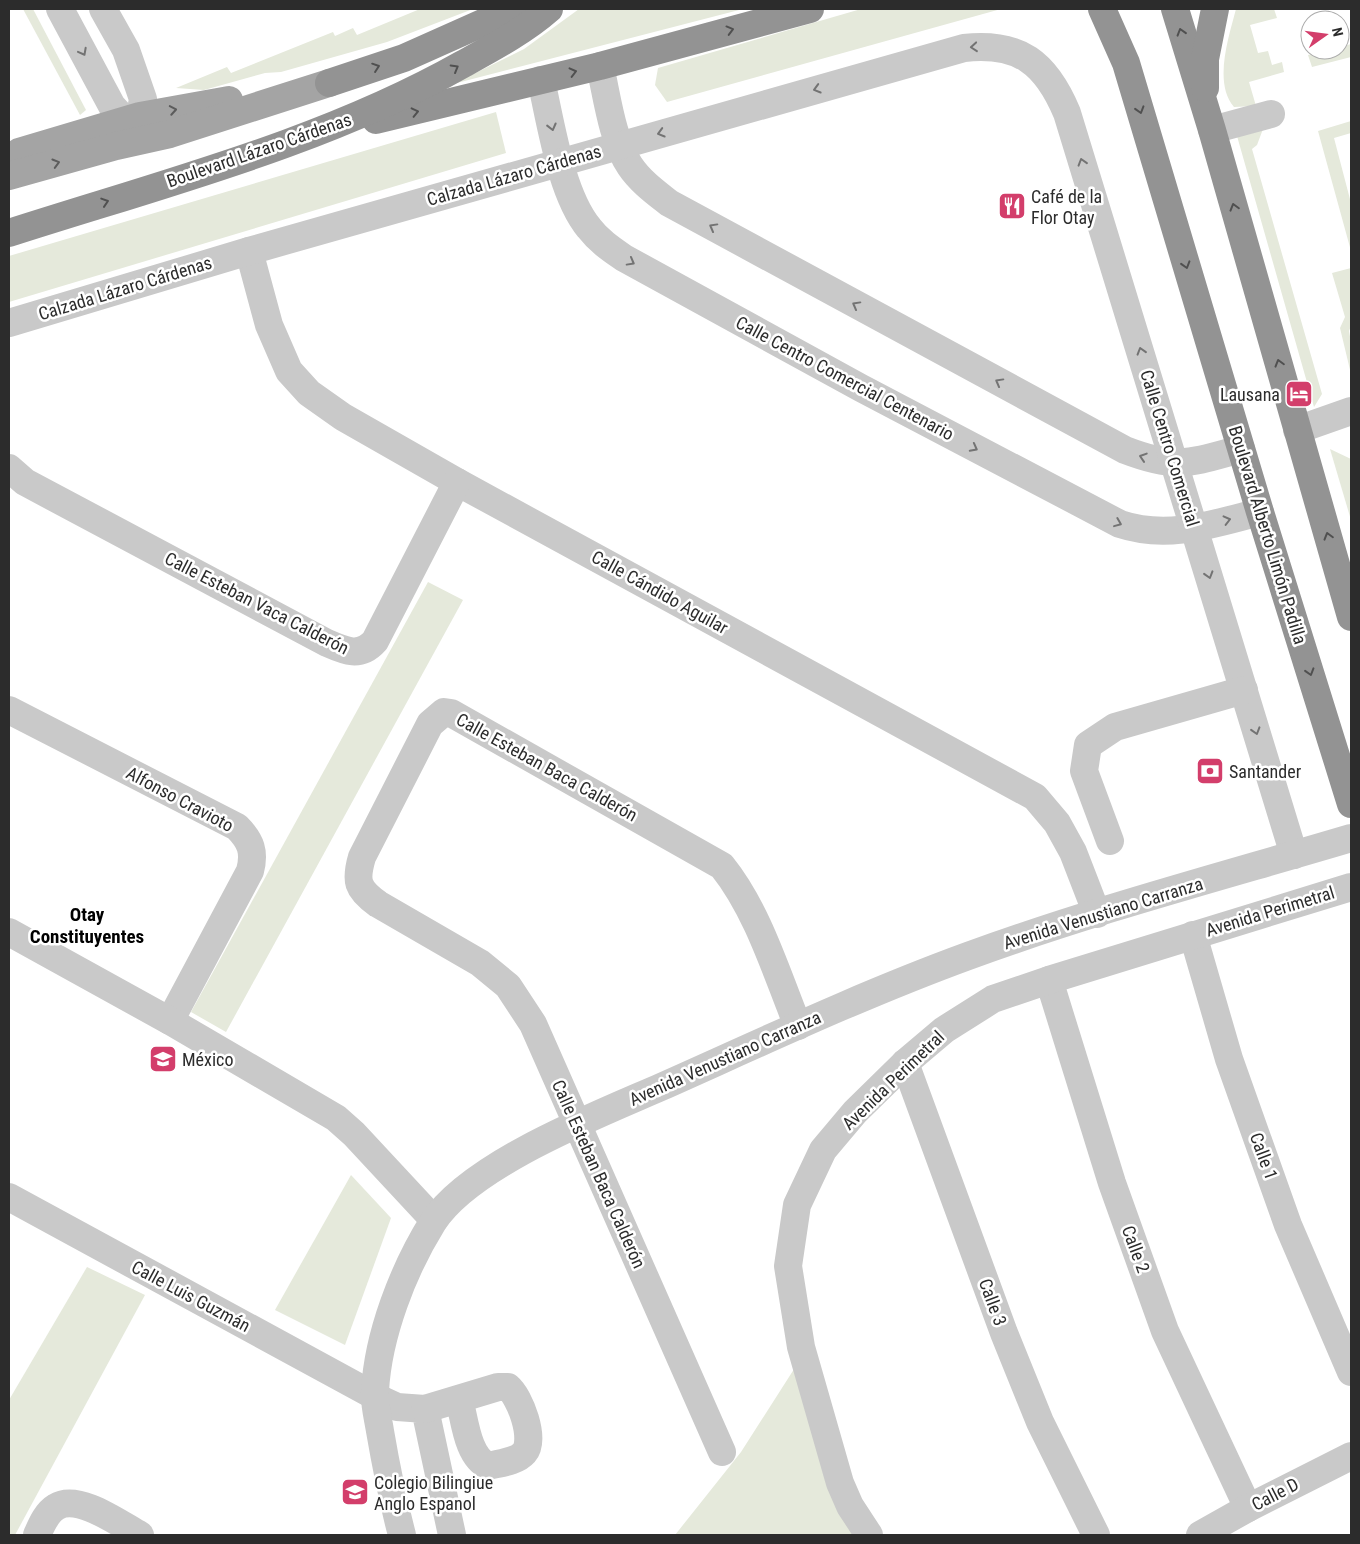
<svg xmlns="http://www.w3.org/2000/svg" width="1360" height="1544" font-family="'Roboto Condensed',sans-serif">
<rect width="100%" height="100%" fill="#fff"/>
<!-- green -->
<g fill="#e5e9db">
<path d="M23 9H33L86 110 80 115Z"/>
<path d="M420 9H473L387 42 281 72 265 73 204 90 176 88 227 67 231 73 333 32 335 36 353 28 357 35Z"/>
<path d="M579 9H743L453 84 524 49Z"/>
<path d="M861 9H1001L667 102 655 85 658 68Z"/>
<path d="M1236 9H1274L1277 18 1250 25 1258 53 1268 51 1272 65 1282 62 1284 72 1249 82 1256 106 1234 107C1213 83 1229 36 1236 9Z"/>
<path d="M1351 44V57L1312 67 1308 55 1328 50H1340V47Z"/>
<path d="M496 112 506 153 9 302V256Z"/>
<path d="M1351 121V133L1334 138 1351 203V251L1318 131Z"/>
<path d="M1263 129 1257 145 1252 149 1322 394 1314 407 1237 136Z"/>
<path d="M1351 268V326L1349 331 1351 342V374L1340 328 1345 317 1332 273Z"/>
<path d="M1330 449 1351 459V520Z"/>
<path d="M428 582 463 600 226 1032 191 1012Z"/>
<path d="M351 1175 391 1218 345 1345 275 1310Z"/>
<path d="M87 1267 145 1295 15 1535H9V1400Z"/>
<path d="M796 1366 856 1535H675L741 1452Z"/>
</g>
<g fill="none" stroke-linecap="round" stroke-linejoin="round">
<!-- minor -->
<g stroke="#c9c9c9" stroke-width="28">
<path d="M60 9 112 106 125 120"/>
<path d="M103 9 126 50 143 99 140 116"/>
<path d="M600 66C607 96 612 140 630 166 640 181 655 192 669 203L1125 450C1177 470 1190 463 1241 449"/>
<path d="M541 80C551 124 561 194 589 228 599 241 611 249 624 258L861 388 1120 524C1168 540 1213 524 1260 512"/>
<path d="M1212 130 1271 114"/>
<path d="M249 251 269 325 289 371 309 393 343 417 457 482 1035 797 1057 823 1073 852 1097 914"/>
<path d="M9 323 249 251 964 48C1020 42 1046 63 1067 113L1294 855"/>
<path d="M1297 430 1351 411"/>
<path d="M9 468 25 482 327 643C345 651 360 658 375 641L457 482"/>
<path d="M9 710 237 827C251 841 255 852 250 871L170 1021"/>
<path d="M1110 841 1084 771 1088 745 1115 727 1244 690"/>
<path d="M9 932 170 1021 336 1118 354 1134 434 1220"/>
<path d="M1193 935 1229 1059 1288 1225 1351 1372"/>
<path d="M1049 980 1112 1183 1165 1331 1248 1508"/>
<path d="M905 1063 1004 1333 1040 1422 1096 1535"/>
<path d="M9 1197 384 1401 397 1407 425 1409 452 1535"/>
<path d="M425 1409 498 1387H508C520 1397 536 1439 524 1453 516 1462 499 1463 488 1466 467 1456 465 1420 459 1399"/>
<path d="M722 1452 533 1024 508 986 480 963 378 904C357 889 355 881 362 857L430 724 444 712 451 713 722 866C758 911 776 972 798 1026"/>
<path d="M37 1535C41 1526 46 1513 56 1507 78 1493 120 1524 140 1535"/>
<path d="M402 1535C393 1501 386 1466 380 1431 378 1418 374 1404 375 1391 378 1335 403 1270 433 1222 471 1164 597 1115 661 1087 762 1042 864 994 968 956 1094 910 1223 876 1351 838"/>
<path d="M869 1535 850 1506 840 1483 801 1347 788 1266 797 1205 823 1150 855 1112 905 1063 944 1030 993 999 1049 980 1351 887"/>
<path d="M1200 1535 1248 1508 1351 1456"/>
</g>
<!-- major -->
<g stroke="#a4a4a4" stroke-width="28">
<path d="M9 158 19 152 140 116 229 100"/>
<path d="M9 176 116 146 170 134 329 83"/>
</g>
<!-- highway -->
<g stroke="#939393" stroke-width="28">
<path d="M1102 9 1126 63 1260 512 1351 804"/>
<path d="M1175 9 1212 130 1351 617"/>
<path d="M329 83 404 58 514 9"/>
<path d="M1205 88V59L1215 9"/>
<path d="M376 120 600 66 810 9"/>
<path d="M9 233C161 184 323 143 463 64 492 48 524 31 549 9"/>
</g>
</g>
<!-- one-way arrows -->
<defs><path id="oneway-chevron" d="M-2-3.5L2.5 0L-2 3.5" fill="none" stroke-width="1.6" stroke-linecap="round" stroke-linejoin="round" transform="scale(1.25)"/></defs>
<g stroke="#505050">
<use href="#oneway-chevron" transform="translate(730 30) rotate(-15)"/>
<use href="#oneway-chevron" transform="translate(1181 32) rotate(-107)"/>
<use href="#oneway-chevron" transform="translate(376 67) rotate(-19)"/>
<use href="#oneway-chevron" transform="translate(455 68) rotate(-30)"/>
<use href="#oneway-chevron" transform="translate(573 72) rotate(-14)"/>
<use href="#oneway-chevron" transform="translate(1140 110) rotate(73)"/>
<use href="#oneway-chevron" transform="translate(415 112) rotate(-13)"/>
<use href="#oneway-chevron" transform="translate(105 202) rotate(-18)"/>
<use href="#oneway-chevron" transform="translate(1234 207) rotate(-106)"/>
<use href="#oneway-chevron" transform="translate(1186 265) rotate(73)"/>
<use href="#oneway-chevron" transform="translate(1279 363) rotate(-106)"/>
<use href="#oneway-chevron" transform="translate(1328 536) rotate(-106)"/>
<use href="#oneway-chevron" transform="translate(1310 672) rotate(73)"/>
</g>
<g stroke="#737373">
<use href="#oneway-chevron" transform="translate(974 47) rotate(175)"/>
<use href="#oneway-chevron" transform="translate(83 52) rotate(62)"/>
<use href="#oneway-chevron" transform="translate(817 89) rotate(164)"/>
<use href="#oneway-chevron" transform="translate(552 127) rotate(76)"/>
<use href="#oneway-chevron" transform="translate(661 133) rotate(164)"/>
<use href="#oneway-chevron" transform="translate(1082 162) rotate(-107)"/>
<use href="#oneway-chevron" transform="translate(713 227) rotate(-151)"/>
<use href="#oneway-chevron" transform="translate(631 262) rotate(29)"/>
<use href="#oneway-chevron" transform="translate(856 305) rotate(-151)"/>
<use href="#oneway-chevron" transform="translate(1141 351) rotate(-107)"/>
<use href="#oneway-chevron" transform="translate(999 382) rotate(-151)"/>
<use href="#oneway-chevron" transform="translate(974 448) rotate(28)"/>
<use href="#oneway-chevron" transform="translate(1143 457) rotate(-162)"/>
<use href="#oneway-chevron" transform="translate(1227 520) rotate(-14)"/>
<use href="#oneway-chevron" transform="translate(1118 523) rotate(22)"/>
<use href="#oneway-chevron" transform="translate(1209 575) rotate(73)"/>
<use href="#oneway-chevron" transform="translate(1256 731) rotate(73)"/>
</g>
<g stroke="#5c5c5c">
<use href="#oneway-chevron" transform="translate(173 110) rotate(-10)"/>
<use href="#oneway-chevron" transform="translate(56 163) rotate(-16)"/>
</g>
<!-- icons -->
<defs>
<g id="restaurant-square" transform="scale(1.4375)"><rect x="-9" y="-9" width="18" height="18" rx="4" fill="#d33e6b" stroke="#fff"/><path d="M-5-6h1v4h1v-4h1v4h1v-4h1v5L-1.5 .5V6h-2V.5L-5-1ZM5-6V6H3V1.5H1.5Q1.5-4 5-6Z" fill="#fff"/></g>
<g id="hotel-square" transform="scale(1.4375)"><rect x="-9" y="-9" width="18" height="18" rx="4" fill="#d33e6b" stroke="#fff"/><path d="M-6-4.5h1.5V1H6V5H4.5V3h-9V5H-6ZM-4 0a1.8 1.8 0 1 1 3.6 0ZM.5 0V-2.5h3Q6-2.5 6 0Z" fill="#fff"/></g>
<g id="bank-square" transform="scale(1.4375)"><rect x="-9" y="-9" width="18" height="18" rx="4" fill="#d33e6b" stroke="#fff"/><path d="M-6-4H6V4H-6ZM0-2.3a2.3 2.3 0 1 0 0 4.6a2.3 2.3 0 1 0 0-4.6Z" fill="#fff"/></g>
<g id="school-square" transform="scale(1.4375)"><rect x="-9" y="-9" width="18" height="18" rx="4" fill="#d33e6b" stroke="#fff"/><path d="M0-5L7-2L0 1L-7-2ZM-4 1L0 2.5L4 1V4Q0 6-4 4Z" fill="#fff"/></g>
</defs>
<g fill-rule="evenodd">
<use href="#restaurant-square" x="1012" y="206"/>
<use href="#hotel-square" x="1299" y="394"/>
<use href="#bank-square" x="1210" y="771"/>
<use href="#school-square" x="163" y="1059"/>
<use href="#school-square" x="355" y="1492"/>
</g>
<g text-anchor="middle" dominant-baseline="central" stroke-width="5" stroke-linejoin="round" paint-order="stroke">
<!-- street labels -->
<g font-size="18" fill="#2c2c2c" stroke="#fff">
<text transform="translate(259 150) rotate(-19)">Boulevard Lázaro Cárdenas</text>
<text transform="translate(514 175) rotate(-16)">Calzada Lázaro Cárdenas</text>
<text transform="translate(125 288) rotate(-17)">Calzada Lázaro Cárdenas</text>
<text transform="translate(845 378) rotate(28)">Calle Centro Comercial Centenario</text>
<text transform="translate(1170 448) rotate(73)">Calle Centro Comercial</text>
<text transform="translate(1268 535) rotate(73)">Boulevard Alberto Limón Padilla</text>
<text transform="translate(660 592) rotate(29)">Calle Cándido Aguilar</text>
<text transform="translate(257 603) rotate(27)">Calle Esteban Vaca Calderón</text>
<text transform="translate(547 767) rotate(29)">Calle Esteban Baca Calderón</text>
<text transform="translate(180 799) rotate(28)">Alfonso Cravioto</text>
<text transform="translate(1270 911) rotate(-17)">Avenida Perimetral</text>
<text transform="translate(1103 913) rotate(-17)">Avenida Venustiano Carranza</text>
<text transform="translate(725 1058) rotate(-24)">Avenida Venustiano Carranza</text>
<text transform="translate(893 1080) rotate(-44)">Avenida Perimetral</text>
<text transform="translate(1264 1156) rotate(70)">Calle 1</text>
<text transform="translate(599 1174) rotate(66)">Calle Esteban Baca Calderón</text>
<text transform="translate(1136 1249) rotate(70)">Calle 2</text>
<text transform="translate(191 1296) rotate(28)">Calle Luis Guzmán</text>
<text transform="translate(993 1302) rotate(70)">Calle 3</text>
<text transform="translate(1275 1494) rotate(-27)">Calle D</text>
</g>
<!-- poi labels -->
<g font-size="18" fill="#2c2c2c" stroke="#fff" text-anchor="start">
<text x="1031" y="196">Café de la<tspan x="1031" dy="21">Flor Otay</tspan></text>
<text x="1280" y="394" text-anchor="end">Lausana</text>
<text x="1229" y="771">Santander</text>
<text x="182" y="1059">México</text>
<text x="374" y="1482">Colegio Bilingiue<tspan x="374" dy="21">Anglo Espanol</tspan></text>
</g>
<!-- neighbourhood labels -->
<g font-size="19" font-weight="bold" fill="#000" stroke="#fff">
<text x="87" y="914">Otay<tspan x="87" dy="22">Constituyentes</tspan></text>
</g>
</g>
<!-- border -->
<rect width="1360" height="1544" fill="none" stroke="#2c2c2c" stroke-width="20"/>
<!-- north arrow -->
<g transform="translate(1325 35) rotate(76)"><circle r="24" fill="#ffffff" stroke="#ababab"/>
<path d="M0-4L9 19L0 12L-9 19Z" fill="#d33e6b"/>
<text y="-8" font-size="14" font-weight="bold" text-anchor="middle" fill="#2c2c2c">N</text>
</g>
</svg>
